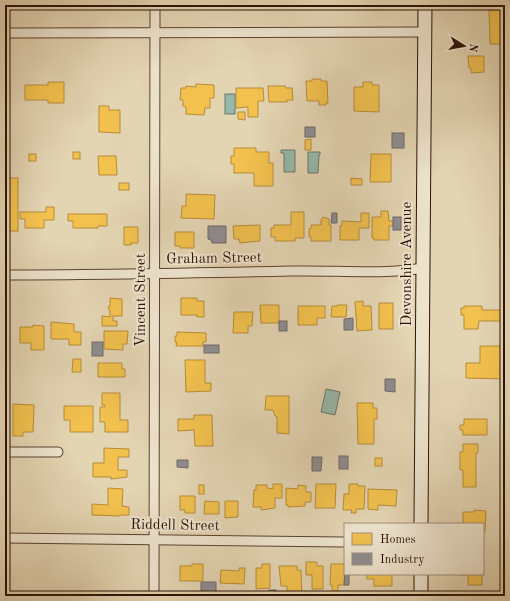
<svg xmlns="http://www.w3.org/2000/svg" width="510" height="601" font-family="'Old Standard TT',serif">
<rect width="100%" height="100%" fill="#e3d4b2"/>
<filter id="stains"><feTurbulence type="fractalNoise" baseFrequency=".005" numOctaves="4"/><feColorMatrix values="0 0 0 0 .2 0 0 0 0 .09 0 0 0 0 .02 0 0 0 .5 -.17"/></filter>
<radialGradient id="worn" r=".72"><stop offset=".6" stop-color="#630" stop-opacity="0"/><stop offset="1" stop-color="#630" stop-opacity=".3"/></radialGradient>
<!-- water -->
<g fill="#95b8aa" stroke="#6b7668">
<rect x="225" y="94" width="10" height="20"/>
<path d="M281 150H295V172H284V153H281Z"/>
<path d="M308 152H320V155H319L318 173H308Z"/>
<path d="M326 389 340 392 335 415 321 412Z"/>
</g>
<!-- homes -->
<g fill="#f2c14e" stroke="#b78c38">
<path d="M489 10H502V20H505V44H490Z"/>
<path d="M468 56H484V72L471 73V68H469Z"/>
<path d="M312 79H321V81H327L328 103H326V105H319V101H307L306 81H312Z"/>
<path d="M48 82H64V103H48V100H25V85H48Z"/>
<path d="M363 82H372V85H379V112L354 111V87H363Z"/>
<path d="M196 84 214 85V98H210V108H205L204 115 186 114V107L183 106V100H180L181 88H186V86L196 87Z"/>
<path d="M268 86H285L286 88H292L293 100H287V102H269Z"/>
<path d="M236 88H263L264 101H258V117H248V107L236 108Z"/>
<path d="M99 106H109V110H120V133L99 132Z"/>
<path d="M238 112H245V120L238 119Z"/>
<path d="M311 139V150H305V140Z"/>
<path d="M234 148H256V152H269V163H273V186H254V173H234V164H231V156H234Z"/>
<rect x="73" y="152" width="7" height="7"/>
<rect x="29" y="154" width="7" height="7"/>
<path d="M371 154H391V182H370Z"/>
<path d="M98 156H116L117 175H99Z"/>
<rect x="5" y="178" width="13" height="53"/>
<path d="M351 178 362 179V185H351Z"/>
<rect x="119" y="183" width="10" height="7"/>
<path d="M186 194 215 195 214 219 181 218 182 206H186Z"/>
<path d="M46 207H54V220H44V228H25V219H20V212H46Z"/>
<path d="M381 211H388L389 221H393V226H389V240H374V238H372V217H381Z"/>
<path d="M291 212H304V238H295V241H275V237H271V228H274V225H291Z"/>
<path d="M361 213H369V228H359V240H340V226H342V221L361 222Z"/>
<path d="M68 214H107V226H98V228H73V221H68Z"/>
<path d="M323 217 329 219V225H331V241H311V237H309V229H311V225H321V220Z"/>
<path d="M260 225V241L240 243 239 239H234L233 226Z"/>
<path d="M124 227H138V243H131V245H124Z"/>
<path d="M175 232H194V248H180V246H175Z"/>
<rect x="500" y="238" width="5" height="11"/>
<path d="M110 298 122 299V316H113V321H117V326H102V316L110 317V311L108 307 110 306Z"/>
<path d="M181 298H197V301H204V317H197V315H181Z"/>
<path d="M363 301V306H371L372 330 357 331 355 302Z"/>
<rect x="379" y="303" width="14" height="26"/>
<path d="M260 305H279V323H261Z"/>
<path d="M337 305H347L346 317H331L332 306H337Z"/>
<path d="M298 306H325V318H317V325H298Z"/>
<path d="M464 306H482V310H501V321H479L478 329H464V315H461V308H464Z"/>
<path d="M234 312H253L252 326H248V333H233Z"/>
<path d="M51 322 74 324V332H81V345H69V339H51Z"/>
<path d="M33 325 44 326V350H31V343H20V327H33Z"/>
<path d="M104 331H128L127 344H123V350L104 349Z"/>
<path d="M177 332 206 333V342H203V346H176L177 342H175V336H177Z"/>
<rect x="5" y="341" width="2" height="17"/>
<path d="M480 346H503V368H505V379L466 378V363H480Z"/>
<path d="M73 359H81V372H72Z"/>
<path d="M185 360H205V383H211V391L186 392Z"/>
<path d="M98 363H122V369H125V377H98Z"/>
<path d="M102 393H120V420H128V432H105V422H100V407H105V405H102Z"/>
<path d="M266 396H289V434L277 433V417L275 416 273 410H265Z"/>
<path d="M357 403H373V408H377V419H374V444H358Z"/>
<path d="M13 404 34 405 33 432H23V436H13Z"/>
<path d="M64 406H93V432H70V420H64Z"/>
<path d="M194 415H212L213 446H195L194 430 178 431V419H194Z"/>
<path d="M464 419H487V435H463V430H460V425H464Z"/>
<path d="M463 444H478V453H476V487H463V470H460V452H463Z"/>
<path d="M104 448 129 449V457H118V470H127V477L111 479V477H93V463H104Z"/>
<rect x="375" y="458" width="7" height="8"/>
<path d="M273 484H282V498H275V508L261 510V507H253L254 490H256V485H267V488L273 489Z"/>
<path d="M316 484H336L335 508H315Z"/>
<path d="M349 484H358V486H365L364 509H356V513H351L352 510H343L344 494H349Z"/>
<rect x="199" y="485" width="5" height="9"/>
<path d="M298 485 306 486V492H311V502H305V506L288 507V505H286V488L298 489Z"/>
<path d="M108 488 123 489 122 506 129 507V515H120V516L92 515V504L108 505Z"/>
<path d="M368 489 397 490 396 506 378 505V510L368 509Z"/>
<path d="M180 496H195V513H185V510H180Z"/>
<path d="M205 501 219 502V514H204Z"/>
<path d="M225 501H238V517L225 518Z"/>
<path d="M474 510 486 511 485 532H483V524H463V512H474Z"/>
<path d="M306 562H317V566H323V589H312V575H306Z"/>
<path d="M192 564H203V581H180V566H192Z"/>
<path d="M262 564H270V588L256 589V568H262Z"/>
<path d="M331 564H345L344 585H338V591H332V585H330Z"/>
<path d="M279 566H297V570H301L302 596H287V586H281Z"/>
<path d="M239 568H245L244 584 220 583 221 570 239 571Z"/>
<path d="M367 574H392V586H374V579H367Z"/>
<path d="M461 574H482V585H468V575H461Z"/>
</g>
<!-- industry -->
<g fill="#8d8d92" stroke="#706868">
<rect x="305" y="127" width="10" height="10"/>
<rect x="392" y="133" width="12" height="15"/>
<path d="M332 213H337V223H331Z"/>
<rect x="393" y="217" width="8" height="13"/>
<path d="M208 226H226V243H212L211 240 208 239Z"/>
<path d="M353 318V330H344V319Z"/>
<rect x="279" y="321" width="8" height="10"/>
<rect x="92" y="342" width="11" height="14"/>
<rect x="204" y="345" width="15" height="8"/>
<path d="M385 379H395V392L385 391Z"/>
<rect x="339" y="456" width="9" height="13"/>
<path d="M312 457H322L321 471H312Z"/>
<path d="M177 460H188V468L177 467Z"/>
<path d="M345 573 349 574V585H344Z"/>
<rect x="201" y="582" width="15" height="14"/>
<rect x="269" y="590" width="7" height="6"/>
</g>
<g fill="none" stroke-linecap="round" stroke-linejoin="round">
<!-- street casing -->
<g stroke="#5a4230" stroke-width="11">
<g id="street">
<path d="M5 33 425 32"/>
<path d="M5 275C101 275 197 273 294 271 337 270 380 275 424 268"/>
<path d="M5 452H58"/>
<path d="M5 538 345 542"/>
<path d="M154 596 155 5"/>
</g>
</g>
<!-- secondary casing -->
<g stroke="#2d1205" stroke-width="15">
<g id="secondary">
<path d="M421 524 425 5"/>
<path d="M421 574V596"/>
</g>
</g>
<!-- street -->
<use href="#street" stroke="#ede3cd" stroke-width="9"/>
<!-- secondary -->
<use href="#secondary" stroke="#ede3cd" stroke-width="13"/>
</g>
<g text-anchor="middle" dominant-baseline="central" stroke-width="4" stroke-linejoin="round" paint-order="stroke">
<!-- street labels -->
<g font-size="15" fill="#2d1205" stroke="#ede3cd">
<text transform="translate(214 259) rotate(-1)">Graham Street</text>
<text transform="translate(407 264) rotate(-90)">Devonshire Avenue</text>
<text transform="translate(141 300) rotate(-90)">Vincent Street</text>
<text transform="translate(175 526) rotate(1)">Riddell Street</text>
</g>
</g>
<!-- margin -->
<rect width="510" height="601" fill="none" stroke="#e3d4b2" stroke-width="20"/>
<rect x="6" y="6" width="498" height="589" fill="none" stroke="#2d1205" stroke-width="2"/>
<rect x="10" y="10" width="490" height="581" fill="none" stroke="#2d1205"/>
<!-- legend -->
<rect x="344" y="523" width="140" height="52" fill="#ede3cd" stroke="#a08f7d"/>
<rect x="352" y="533" width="20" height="12" fill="#f2c14e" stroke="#a08f7d"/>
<text x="380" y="543" font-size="12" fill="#2d1205">Homes</text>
<rect x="352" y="553" width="20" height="12" fill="#8d8d92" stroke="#a08f7d"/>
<text x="380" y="563" font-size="12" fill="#2d1205">Industry</text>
<!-- north arrow -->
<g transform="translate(464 46) rotate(101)" stroke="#ede3cd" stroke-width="3" paint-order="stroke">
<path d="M0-3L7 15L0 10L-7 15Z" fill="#2d1205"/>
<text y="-6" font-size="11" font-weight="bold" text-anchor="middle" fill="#2d1205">N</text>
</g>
<rect width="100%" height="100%" filter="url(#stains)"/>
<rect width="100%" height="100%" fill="url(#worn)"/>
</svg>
